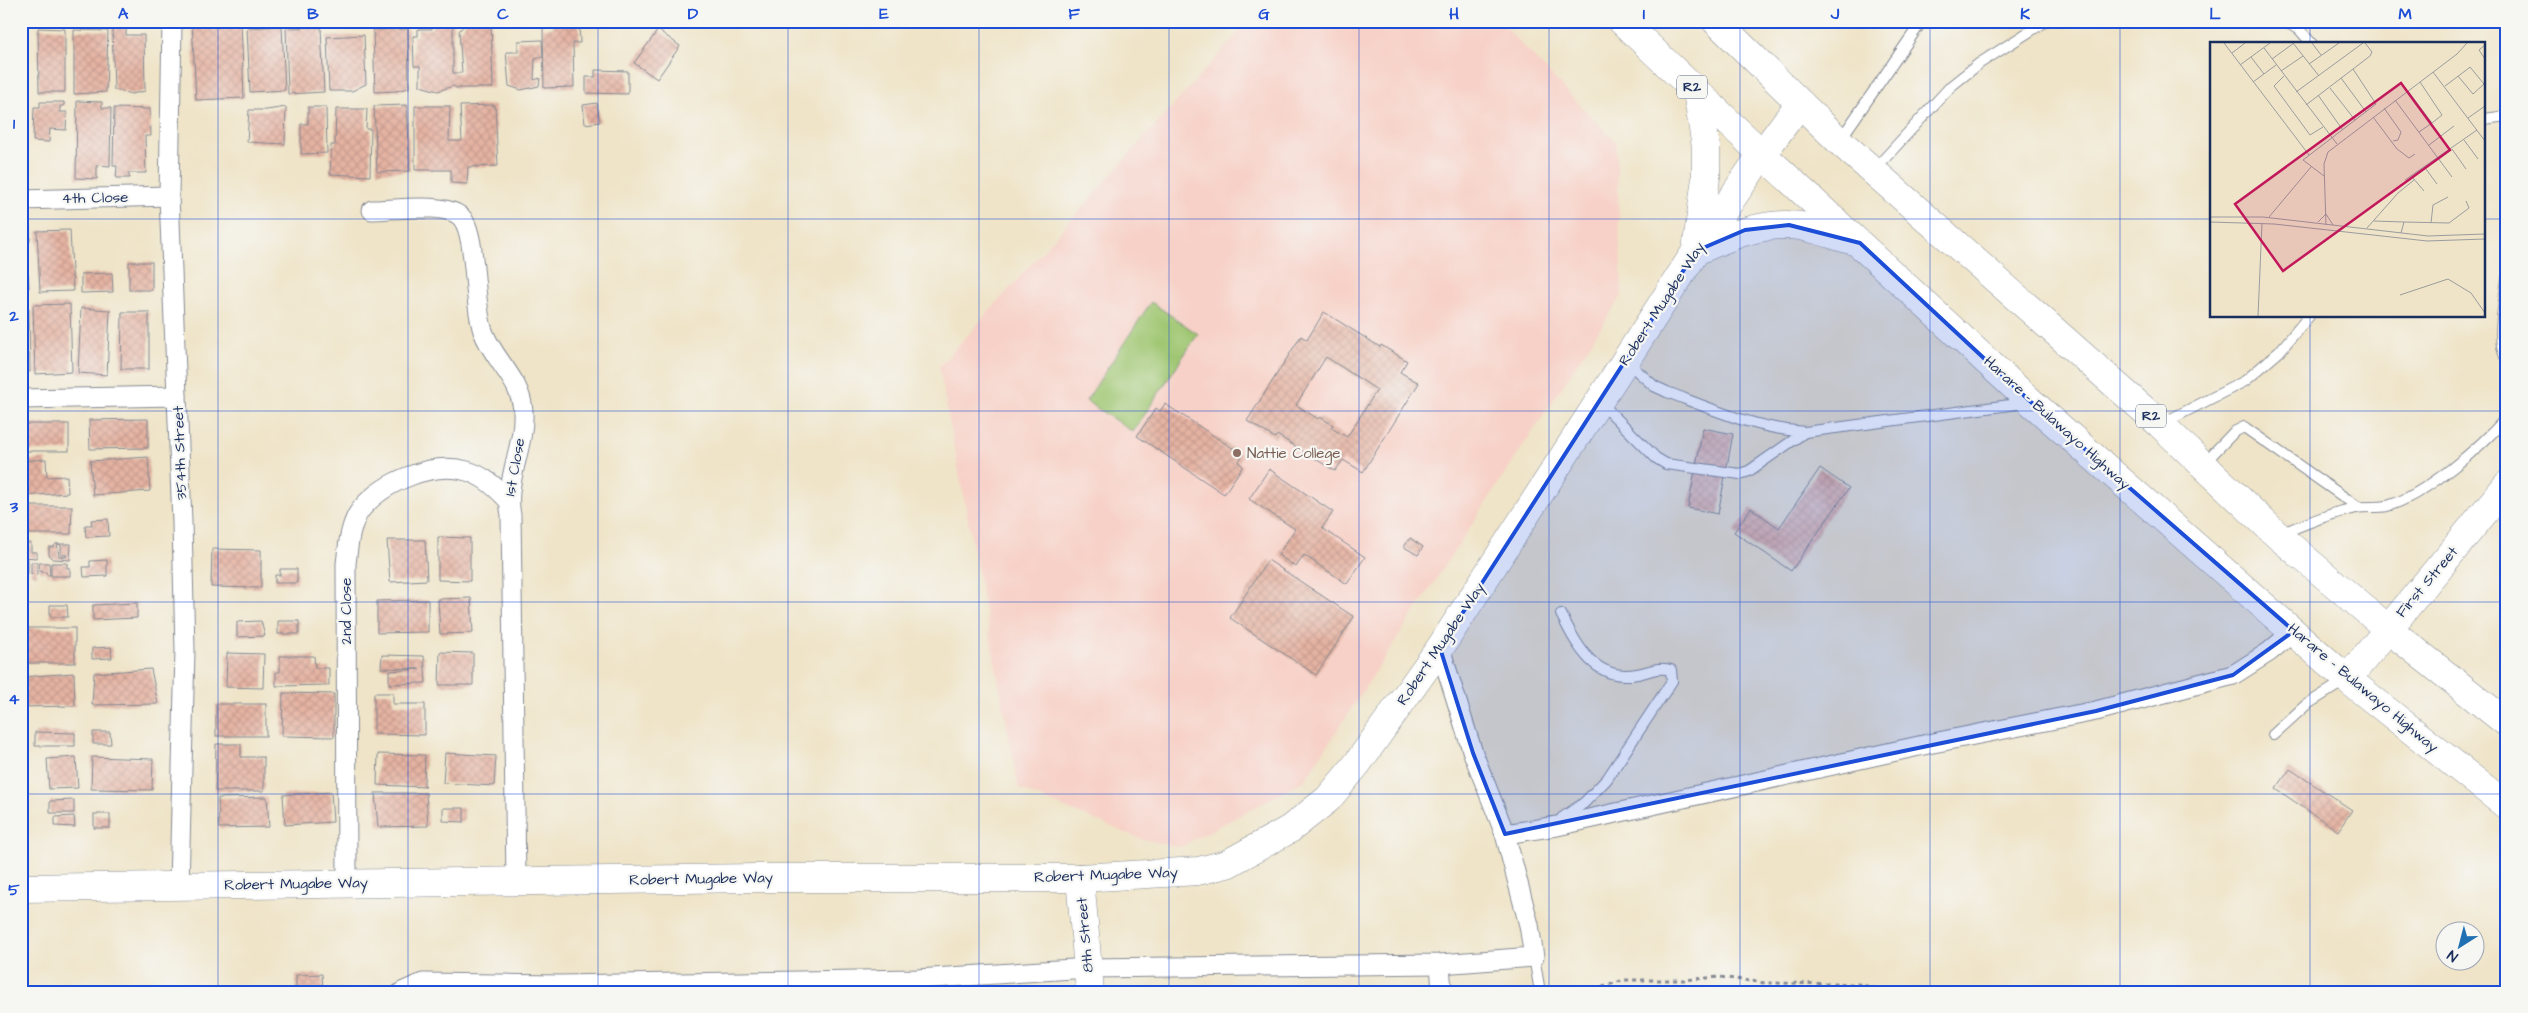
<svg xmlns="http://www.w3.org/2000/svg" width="2528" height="1013" font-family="'Architects Daughter',sans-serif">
<defs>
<pattern id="building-cross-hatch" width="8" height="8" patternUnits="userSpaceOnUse" patternTransform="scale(1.25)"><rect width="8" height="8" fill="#e5b3a2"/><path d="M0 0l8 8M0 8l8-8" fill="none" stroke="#c49a8e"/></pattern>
</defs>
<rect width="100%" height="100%" fill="#f6f6f2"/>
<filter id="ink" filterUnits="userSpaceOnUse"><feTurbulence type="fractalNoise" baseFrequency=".02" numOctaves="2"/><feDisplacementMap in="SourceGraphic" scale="10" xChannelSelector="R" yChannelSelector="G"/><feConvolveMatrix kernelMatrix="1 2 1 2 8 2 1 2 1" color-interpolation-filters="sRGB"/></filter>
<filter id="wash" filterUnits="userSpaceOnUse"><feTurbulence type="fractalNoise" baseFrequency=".0096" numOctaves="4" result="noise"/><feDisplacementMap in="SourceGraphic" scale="20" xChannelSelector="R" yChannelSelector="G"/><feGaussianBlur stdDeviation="1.12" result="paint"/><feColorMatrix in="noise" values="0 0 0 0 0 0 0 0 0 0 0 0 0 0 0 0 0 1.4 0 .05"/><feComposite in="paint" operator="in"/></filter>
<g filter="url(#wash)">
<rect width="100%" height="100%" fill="#efe4c8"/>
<!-- built -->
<path fill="#f7d1c7" d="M1249 21H1499L1616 142 1622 295 1304 781 1180 847 1141 839 1019 789 939 367Z"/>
<!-- garden -->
<path fill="#9fc671" stroke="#5d7a68" d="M1151 302 1198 334 1133 432 1086 401Z"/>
<g id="blocks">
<!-- building -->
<g fill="url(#building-cross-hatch)" fill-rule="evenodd">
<path d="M192 21H241L244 98 196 100Z"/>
<path d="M432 21H453V73H462L459 31 468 21H491L493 88H456L453 86 438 91 420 86V66H414L413 36H418V29H432Z"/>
<path d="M553 21H579L580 43H573L574 87 544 88 543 28H553Z"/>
<path d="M112 26H126V35H144L145 91 132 94 114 90Z"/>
<path d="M282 26 285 90 250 92 247 28Z"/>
<path d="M321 27 324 92 288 94 286 28Z"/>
<path d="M38 28 65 29V92H39Z"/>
<path d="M408 29 409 88 396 91 375 92 373 30Z"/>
<path d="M74 30 108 31 106 92 74 94Z"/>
<path d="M658 30 680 46 657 79 634 63Z"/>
<path d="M21 32H26L25 94H21Z"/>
<path d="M364 35 366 84 352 91H329L327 37Z"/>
<path d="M542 40 543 57 535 59 534 80 540 78 539 86 521 90 509 86 506 52H518V41Z"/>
<path d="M595 70 628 71V94L586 93V77H595Z"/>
<path d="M77 101 102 102V108H111L110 166 97 165V179L76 178Z"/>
<path d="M40 102H64V106H60V112H67L66 130 50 129 49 142 33 141 34 107H40Z"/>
<path d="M597 103 600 122 585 124 583 105Z"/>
<path d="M407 105 410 171 377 172 374 106Z"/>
<path d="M495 105 498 166 468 167 467 184 451 183V170H415V106H450L449 141H462L460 106Z"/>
<path d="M286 107 285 144 247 142 249 110H267Z"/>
<path d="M308 107H326L327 153 301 154V124H308Z"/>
<path d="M114 108 150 109 151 136H145L146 173H128L130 178H116L117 166H113Z"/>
<path d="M336 109H367L366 129H371L370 176 330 174 331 145H335Z"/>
<rect x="21" y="227" width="9" height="14"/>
<path d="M70 230 73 291 40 292 37 231Z"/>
<rect x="129" y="262" width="23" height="28"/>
<path d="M21 273H28L29 288 21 289Z"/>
<path d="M112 273 113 292 81 293V274Z"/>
<path d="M70 304 72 372 35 374 33 305Z"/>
<path d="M81 308 110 310 107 375 78 373Z"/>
<path d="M21 309H29L30 372H21Z"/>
<path d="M122 312H149V369H121Z"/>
<path d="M1324 312 1380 347 1381 345 1407 361 1400 372 1419 383 1363 472 1343 460 1335 471 1277 435 1275 438 1247 421 1301 336 1307 340ZM1326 357 1377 390 1347 437 1331 428 1333 425 1320 417 1318 419 1296 405Z"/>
<path d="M1165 404 1243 455 1238 462 1243 466 1224 494 1137 436 1156 408 1160 411Z"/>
<path d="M148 419V448L90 449 89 420Z"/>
<rect x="21" y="424" width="48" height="27"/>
<path d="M1703 428 1733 434 1718 514 1688 508Z"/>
<path d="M148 457 150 491 93 495 90 461Z"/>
<path d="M46 459 47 477 67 476 68 493 21 496V461Z"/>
<path d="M1820 468 1849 488 1791 571 1734 532 1751 508 1779 528Z"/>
<path d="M1269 469 1333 512 1322 528 1365 557 1347 584 1304 555 1296 567 1278 555 1295 529 1249 499Z"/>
<path d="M21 506H72L71 534H21Z"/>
<path d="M108 519 109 536 86 537 85 525H92L91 520Z"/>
<path d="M438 537 470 538V581L438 580Z"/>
<path d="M1410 538 1423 547 1418 555 1404 547Z"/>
<path d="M387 540H425L427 580 390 582Z"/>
<path d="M21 543H31V552H37V558L21 557Z"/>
<path d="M57 543 59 556 66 557 67 555H61V545L58 544H71L70 560 52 559 49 555V547H53Z"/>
<path d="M212 549 261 550V588L211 587Z"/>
<path d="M21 559H28V574H23L21 572Z"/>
<path d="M107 560V576L84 577 83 567H90V561Z"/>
<path d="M1268 560 1354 617 1316 675 1230 618Z"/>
<path d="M31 562H37V575L31 574Z"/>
<path d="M39 563H49L50 575H47L46 572H40Z"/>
<path d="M51 563H67V568H70V576H51Z"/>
<path d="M280 569H297V583H275V575H280Z"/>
<path d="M471 598 473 633 440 634 438 599Z"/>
<path d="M428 600V632L377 633V601Z"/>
<path d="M137 603V618L93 620V605Z"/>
<path d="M50 605H67L68 617H50Z"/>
<path d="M261 621 265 636 237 637V622Z"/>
<rect x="278" y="621" width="21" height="13"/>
<rect x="21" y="628" width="54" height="35"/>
<path d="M111 647 112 658 92 659V648Z"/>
<path d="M440 652 473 653V685H439Z"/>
<path d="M227 653 264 654 263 688 226 687Z"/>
<path d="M382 655 424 656 426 683 389 684V671L420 669 381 668Z"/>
<path d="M280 656H314L315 668H329V685L276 686V672H280Z"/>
<path d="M151 669 158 704 92 705 94 673Z"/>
<path d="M74 673 75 706 21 707V677Z"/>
<path d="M283 693 334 694V737L282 736Z"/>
<path d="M374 693H393V704H425V735L374 734Z"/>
<rect x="216" y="704" width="50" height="32"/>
<path d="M35 732 75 733V746H35Z"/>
<path d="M93 732H110L111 744H93Z"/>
<path d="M216 744H241V757H264V791H215Z"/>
<path d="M445 753 496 756 494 786 443 783Z"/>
<path d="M378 754 425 755 424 785 426 787 377 785Z"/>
<path d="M76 757 78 788 49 789 47 759Z"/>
<path d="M92 757 153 759 152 790 91 789Z"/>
<path d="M2290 769 2352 810 2338 831 2276 789Z"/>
<path d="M331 792 333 822 285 825 283 795Z"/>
<path d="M375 793H426L428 826 378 827Z"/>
<path d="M267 797 269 827 219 828 218 798Z"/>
<path d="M74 800V813H50V801Z"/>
<path d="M443 808H464V822L443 821Z"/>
<rect x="94" y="814" width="16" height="14"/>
<path d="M74 816 75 827 55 826V817Z"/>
<path d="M322 974 323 990 334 989V992H296V975Z"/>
<path d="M1361 986 1362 992H1331L1330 990Z"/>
</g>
</g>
</g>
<g filter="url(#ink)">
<use href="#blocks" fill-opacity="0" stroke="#858a93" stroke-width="1"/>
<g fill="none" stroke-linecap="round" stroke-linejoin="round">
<!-- lane casing -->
<g stroke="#858a93" stroke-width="12">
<g id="lane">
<path d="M2283 21 2299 29 2312 44"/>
<path d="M2484 119 2507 116"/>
<path d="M1840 140 1922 21"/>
<path d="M1874 170 1951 86 1980 63 2046 21"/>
<path d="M2507 279C2505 297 2495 346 2507 359"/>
<path d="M1626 361 1654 386 1667 392C1712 409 1756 429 1805 432L2025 403"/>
<path d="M1600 402 1656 458 1666 464 1740 474 1749 471 1805 432"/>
<path d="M2163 423 2245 381 2279 352 2309 316"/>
<path d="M2203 464 2234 432 2244 427 2358 507"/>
<path d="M2280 534C2305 524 2330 513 2356 508 2366 506 2377 508 2387 506 2424 496 2482 446 2507 417"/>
<path d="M2273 735 2306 705 2346 680"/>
<path d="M1559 823 1562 818 1584 803 1607 779 1668 687 1672 681 1671 670C1658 666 1649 672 1637 674 1595 682 1577 646 1561 614"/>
<path d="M1534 957 1540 992"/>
</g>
</g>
<!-- street casing -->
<g stroke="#858a93" stroke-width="21">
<g id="street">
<path d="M172 21 169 196 182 522 185 650 179 886"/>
<path d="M21 200 169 196"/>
<path d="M372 210C393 210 446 202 461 217 477 233 473 304 483 331 493 360 521 379 523 411 525 447 504 481 511 515L516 882"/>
<path d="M21 399 177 396"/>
<path d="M1505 834 1557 826 1928 744 2096 711 2233 675 2269 652 2294 631"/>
<path d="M347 884 346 564C348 546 350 522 362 508 384 482 432 461 467 471 484 476 496 487 507 499"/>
<path d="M1440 964 1442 992"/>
<path d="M402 992 423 983 559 985 917 979 1089 968 1440 964 1534 957 1529 925 1505 834 1473 753 1440 648"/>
</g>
</g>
<!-- secondary casing -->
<g stroke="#858a93" stroke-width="29">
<g id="secondary">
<path d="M2347 679 2507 485"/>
<path d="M1080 878 1090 992"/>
<path d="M21 888 756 878H1080L1198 871 1227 864 1290 829 1328 799 1357 764 1440 648 1696 251 1762 154 1800 103"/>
</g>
</g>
<!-- highway casing -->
<g stroke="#858a93" stroke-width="29">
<g id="highway">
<path d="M1622 21 1762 154 2031 402 2347 679 2507 806"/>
<path d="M1716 21 1839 141 2160 424 2277 535 2388 629 2507 723"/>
<path d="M1696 251C1725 239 1755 224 1788 225 1810 225 1833 236 1855 241"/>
<path d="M1696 251 1706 178V147L1697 92"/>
</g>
</g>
<!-- path -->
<path stroke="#858a93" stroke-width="3" stroke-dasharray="4 4" stroke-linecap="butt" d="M1587 992 1624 980H1682L1720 977 1765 983 1858 984 1891 992"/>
<!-- lane -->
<use href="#lane" stroke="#fff" stroke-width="10"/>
<!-- street -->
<use href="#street" stroke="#fff" stroke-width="19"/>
<!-- secondary -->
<use href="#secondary" stroke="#fff" stroke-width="28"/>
<!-- highway -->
<use href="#highway" stroke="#fff" stroke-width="28"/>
</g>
</g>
<!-- marked area -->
<path fill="#1d4ed8" fill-opacity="0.2" stroke="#1d4ed8" stroke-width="4" stroke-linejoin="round" d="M1789 225 1860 243 2031 402 2294 631 2233 675 2096 711 1505 834 1473 753 1440 648 1696 251 1745 230Z"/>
<!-- grid -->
<path fill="none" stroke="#1d4ed8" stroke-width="1" stroke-opacity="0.55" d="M218 21V992M408 21V992M598 21V992M788 21V992M979 21V992M1169 21V992M1359 21V992M1549 21V992M1740 21V992M1930 21V992M2120 21V992M2310 21V44M21 219H2212M2484 219H2507M2310 316V992M21 411H2507M21 602H2507M21 794H2507"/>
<!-- markers -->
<circle fill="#8d6e63" stroke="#f6f6f2" stroke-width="2" cx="1237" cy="453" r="5"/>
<g text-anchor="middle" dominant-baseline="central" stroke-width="4.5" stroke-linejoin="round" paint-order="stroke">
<!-- shield labels -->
<g fill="#f6f6f2" stroke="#5d6b8a" stroke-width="1">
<rect x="1677" y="75.5" width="30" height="23" rx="4"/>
<rect x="2136" y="404.5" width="30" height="23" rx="4"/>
</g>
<g font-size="14" font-weight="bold" fill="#1b2f5e">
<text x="1692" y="87">R2</text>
<text x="2151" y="416">R2</text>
</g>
<!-- street labels -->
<g font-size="15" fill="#1b2f5e" stroke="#f6f6f2">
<text transform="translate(95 198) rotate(-1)">4th Close</text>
<text transform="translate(1662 304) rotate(-57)">Robert Mugabe Way</text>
<text transform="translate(2057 423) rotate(42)">Harare - Bulawayo Highway</text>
<text transform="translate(180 453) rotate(-92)">354th Street</text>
<text transform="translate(515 467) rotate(-80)">1st Close</text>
<text transform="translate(2427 582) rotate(-50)">First Street</text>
<text transform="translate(346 611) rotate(-90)">2nd Close</text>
<text transform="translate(1441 644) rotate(-56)">Robert Mugabe Way</text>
<text transform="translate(2363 688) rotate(40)">Harare - Bulawayo Highway</text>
<text transform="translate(1106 875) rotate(-2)">Robert Mugabe Way</text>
<text transform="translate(701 879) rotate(-1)">Robert Mugabe Way</text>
<text transform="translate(296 884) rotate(-1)">Robert Mugabe Way</text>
<text transform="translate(1085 935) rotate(-95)">8th Street</text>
</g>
<!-- education labels -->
<g font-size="15" fill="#785e54" stroke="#f6f6f2" text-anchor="start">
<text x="1247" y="453">Nattie College</text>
</g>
</g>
<!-- overview -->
<g transform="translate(2210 42)">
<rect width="275" height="275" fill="#efe4c8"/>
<path fill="none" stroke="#9a9c9e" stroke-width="1" d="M14 1 99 113M83 1 109 34M102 1 111 13M275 3 269 8 275 17M54 6 127 102M22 11 35 1M41 15 54 32M62 17 84 1M99 22 129 1M30 23 60 1M71 29 93 14M223 30 275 99M74 34 64 44 100 93 113 85M131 36 156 70M43 40 66 23M235 44 259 26 260 25 274 42 263 52 248 34M120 46 145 78M198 49 222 81 232 73 210 40M86 50 153 1M108 53 132 87M185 58 242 135M96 63 160 14 162 10 155 1M174 66 191 90 188 98 183 99M163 75 187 107 199 116 205 112M258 76 275 64M209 90 222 81M254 98 268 117M219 103 244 84M242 107 256 127M216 127 227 142M114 134 93 118 166 62 143 27M203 136 214 149M195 138 267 88M0 175H53L218 194 275 192M59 175 101 125M164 179 194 180M0 180 64 182 217 199 275 197M108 180 116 172 123 183M221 181 223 163 238 155M116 183 114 122 118 110 247 12 257 1M157 186 188 151 204 138M191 191 194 180 239 181 259 166 256 159M190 253 238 237 261 251 275 271M48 274 52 181"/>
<path fill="#c2185b" fill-opacity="0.15" stroke="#c2185b" stroke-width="2.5" d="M191 41 240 108 73 229 25 162Z"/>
<rect width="275" height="275" fill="none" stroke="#1b2f5e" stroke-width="2.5"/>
</g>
<!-- margin -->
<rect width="2528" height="1013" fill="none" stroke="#f6f6f2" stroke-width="55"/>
<!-- north arrow -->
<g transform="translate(2460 946) rotate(216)"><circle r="24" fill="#f6f6f2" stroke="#9ea6b7"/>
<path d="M0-4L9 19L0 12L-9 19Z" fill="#1f6fb2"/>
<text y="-8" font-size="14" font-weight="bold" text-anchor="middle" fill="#1b2f5e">N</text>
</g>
<rect x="28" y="28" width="2472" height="958" fill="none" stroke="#1d4ed8" stroke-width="2"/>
<g font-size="16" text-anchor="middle" font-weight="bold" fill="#1d4ed8">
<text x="123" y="19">A</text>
<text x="313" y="19">B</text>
<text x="503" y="19">C</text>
<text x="693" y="19">D</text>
<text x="884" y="19">E</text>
<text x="1074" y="19">F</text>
<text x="1264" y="19">G</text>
<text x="1454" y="19">H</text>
<text x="1644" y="19">I</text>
<text x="1835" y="19">J</text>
<text x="2025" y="19">K</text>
<text x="2215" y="19">L</text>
<text x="2405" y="19">M</text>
<text x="14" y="129">1</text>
<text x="14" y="321">2</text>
<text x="14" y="512">3</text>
<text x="14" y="704">4</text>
<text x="14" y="895">5</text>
</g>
</svg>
